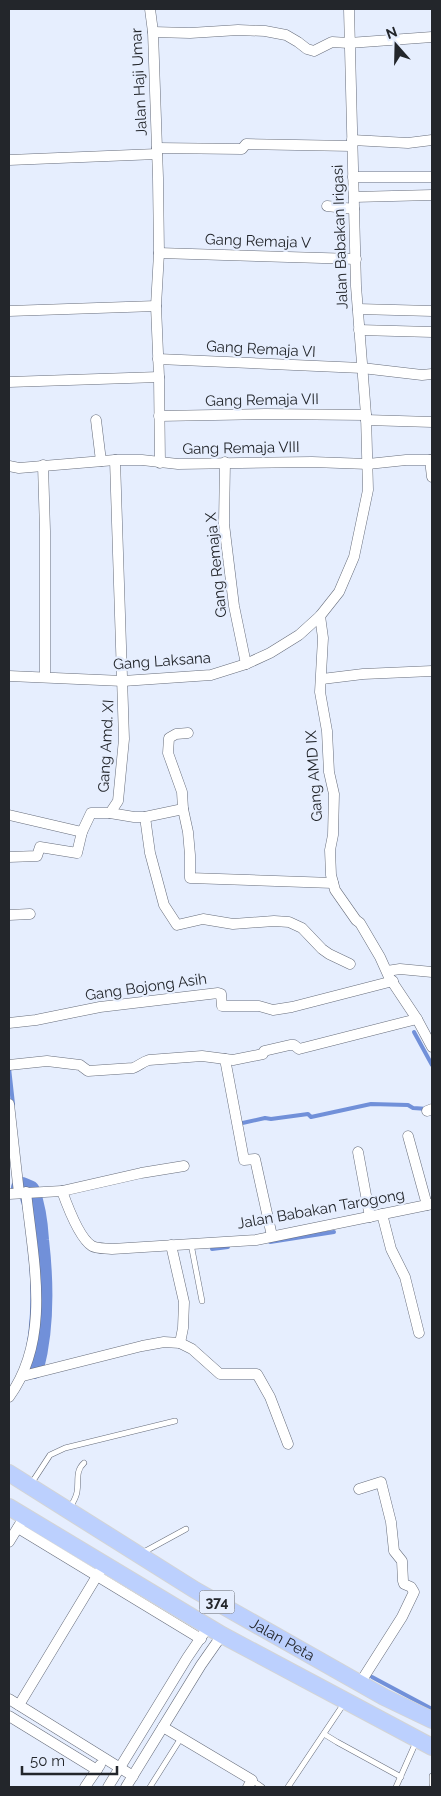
<svg xmlns="http://www.w3.org/2000/svg" width="441" height="1796" font-family="Raleway,sans-serif">
<rect width="100%" height="100%" fill="#e6eefe"/>
<g fill="none" stroke-linecap="round" stroke-linejoin="round">
<!-- stream -->
<g stroke="#7190d9" stroke-width="4">
<path d="M414 1032 432 1065"/>
<path d="M9 1068 13 1104"/>
<path d="M238 1124 265 1118 271 1119 308 1114 311 1117 371 1104 408 1105 413 1108 428 1109"/>
<path d="M270 1242 334 1232"/>
<path d="M212 1249 228 1247"/>
<path d="M372 1677 432 1709"/>
</g>
<!-- river -->
<path stroke="#7190d9" stroke-width="22" d="M22 1188 29 1191C35 1207 37 1223 38 1240 43 1283 44 1326 33 1368"/>
<!-- lane casing -->
<g stroke="#676d7b" stroke-width="6">
<g id="lane">
<path d="M191 1244 202 1301"/>
<path d="M31 1484 50 1455 65 1448 175 1421"/>
<path d="M70 1508C73 1502 76 1498 77 1492 79 1481 75 1471 84 1463"/>
<path d="M142 1553 186 1529"/>
<path d="M324 1734 337 1742 401 1777"/>
<path d="M432 1776V1784"/>
<path d="M252 1780 262 1787"/>
<path d="M150 1787 181 1738"/>
<path d="M288 1787 345 1702"/>
<path d="M396 1787 416 1742"/>
</g>
</g>
<!-- street casing -->
<g stroke="#676d7b" stroke-width="11">
<g id="street">
<path d="M150 9 153 32 158 178 159 253 156 306 159 377 160 463"/>
<path d="M153 32 190 33 238 30 265 31 286 35 298 42 307 49 314 51 332 42 349 43 432 37"/>
<path d="M352 140 408 143 432 140"/>
<path d="M157 148 242 149 246 144 352 146"/>
<path d="M9 160 157 154"/>
<path d="M353 177H432"/>
<path d="M354 197 432 195"/>
<path d="M327 206 354 209"/>
<path d="M159 253 356 259"/>
<path d="M358 309 432 311"/>
<path d="M9 311 156 306"/>
<path d="M359 330 432 332"/>
<path d="M158 359 362 368 422 375 432 374"/>
<path d="M9 382 159 377"/>
<path d="M159 416 265 414 366 415"/>
<path d="M96 420 101 461"/>
<path d="M366 420 432 422"/>
<path d="M430 460 432 477"/>
<path d="M225 462 224 524 234 606 246 664"/>
<path d="M43 465 45 531V677"/>
<path d="M9 466 19 468 115 460H142L178 464 312 462 368 464 406 460H432"/>
<path d="M320 616 323 638 320 692 327 731 329 772 334 794 333 835 330 850 331 875 335 890 356 920 360 923 380 957 389 977 417 1019 432 1047"/>
<path d="M9 676 123 681 211 675 246 664 270 653 299 635 320 616 339 592 354 557 368 490 366 415 356 286 349 9"/>
<path d="M322 679 363 674 432 671"/>
<path d="M188 733 176 734 169 738 168 753 182 792 183 809 188 832 190 855V878L333 883"/>
<path d="M110 813 134 817H145L183 809"/>
<path d="M9 815 82 832 91 813H110L118 801 124 739 115 460"/>
<path d="M145 817 150 853 164 905 177 925 203 919 233 924 274 921 289 922 302 928 322 949 329 954 350 964"/>
<path d="M9 857 37 856 40 847 77 853 82 832"/>
<path d="M9 915 30 914"/>
<path d="M387 971 400 969 432 972"/>
<path d="M9 1023 36 1020 100 1007 218 993 221 994 222 1006H259L273 1010 292 1007 393 981"/>
<path d="M225 1059 244 1160 255 1159 272 1236"/>
<path d="M9 1065 47 1061 80 1065 88 1071 133 1068C139 1066 142 1062 149 1060L202 1056 233 1060 263 1054 264 1051 290 1045H294L299 1049 417 1019"/>
<path d="M9 1104 19 1193"/>
<path d="M427 1111 432 1109"/>
<path d="M408 1136 427 1205"/>
<path d="M358 1152 370 1217"/>
<path d="M62 1191 141 1173 184 1166"/>
<path d="M9 1194 62 1191C67 1205 79 1238 92 1246 98 1249 105 1248 112 1249L256 1240 432 1204"/>
<path d="M382 1214 391 1249 405 1277 419 1333"/>
<path d="M171 1245 184 1302 183 1328 180 1343"/>
<path d="M23 1376 142 1346 164 1342 180 1343 192 1349 220 1374H257L270 1397 288 1444"/>
<path d="M9 1397C52 1338 33 1260 26 1192"/>
<path d="M359 1489 381 1482 391 1522 394 1551 402 1561 403 1581 404 1584 411 1587 414 1592 402 1617 360 1683"/>
<path d="M18 1528 201 1639"/>
<path d="M9 1542 20 1524"/>
<path d="M9 1699 133 1776"/>
<path d="M19 1705 100 1571"/>
<path d="M9 1716 97 1770"/>
<path d="M163 1727 252 1780 248 1787"/>
<path d="M85 1787 100 1765"/>
<path d="M108 1787 187 1658 204 1633"/>
<path d="M126 1787 201 1665 222 1635"/>
</g>
</g>
<!-- primary casing -->
<g stroke="#d3d4d5" stroke-width="18">
<g id="primary">
<path id="s1" d="M9 1473 195 1590 384 1697 432 1720"/>
<path d="M9 1507 222 1635 432 1747"/>
</g>
</g>
<!-- lane -->
<use href="#lane" stroke="#fff" stroke-width="5"/>
<!-- street -->
<use href="#street" stroke="#fff" stroke-width="10"/>
<!-- primary -->
<use href="#primary" stroke="#bcd0fe" stroke-width="16"/>
</g>
<g text-anchor="middle" dominant-baseline="central" stroke-width="4.5" stroke-linejoin="round" paint-order="stroke">
<!-- shield labels -->
<rect fill="#e6eefe" stroke="#5e626a" stroke-width="1" x="199.5" y="1590.5" width="35" height="23" rx="4"/>
<g font-size="14" font-weight="bold" fill="#23262b">
<text x="217" y="1602">374</text>
</g>
<!-- street labels -->
<g font-size="15" fill="#23262b" stroke="#e6eefe">
<text transform="translate(139 82) rotate(-93)">Jalan Haji Umar</text>
<text transform="translate(340 237) rotate(-92)">Jalan Babakan Irigasi</text>
<text transform="translate(258 241) rotate(2)">Gang Remaja V</text>
<text transform="translate(261 349) rotate(3)">Gang Remaja VI</text>
<text transform="translate(262 400) rotate(-1)">Gang Remaja VII</text>
<text transform="translate(241 448) rotate(-1)">Gang Remaja VIII</text>
<text transform="translate(216 565) rotate(-96)">Gang Remaja X</text>
<text transform="translate(162 661) rotate(-4)">Gang Laksana</text>
<text transform="translate(106 746) rotate(-87)">Gang Amd. XI</text>
<text transform="translate(314 776) rotate(-94)">Gang AMD IX</text>
<text transform="translate(146 987) rotate(-8)">Gang Bojong Asih</text>
<text transform="translate(321 1209) rotate(-10)">Jalan Babakan Tarogong</text>
<text stroke="none"><textPath href="#s1" startOffset="320">Jalan Peta</textPath></text>
</g>
</g>
<!-- border -->
<rect width="441" height="1796" fill="none" stroke="#23262b" stroke-width="20"/>
<!-- north arrow -->
<g transform="translate(396 45) rotate(340)" stroke="#e6eefe" stroke-width="4" paint-order="stroke">
<path d="M0-4L9 19L0 12L-9 19Z" fill="#23262b"/>
<text y="-8" font-size="14" font-weight="bold" text-anchor="middle" fill="#23262b">N</text>
</g>
<!-- scale -->
<path d="M22 1766v8h95v-8" fill="none" stroke="#23262b" stroke-width="2.5"/>
<text x="30" y="1766" font-size="15" fill="#23262b" stroke="#e6eefe" stroke-width="4" paint-order="stroke">50 m</text>
</svg>
